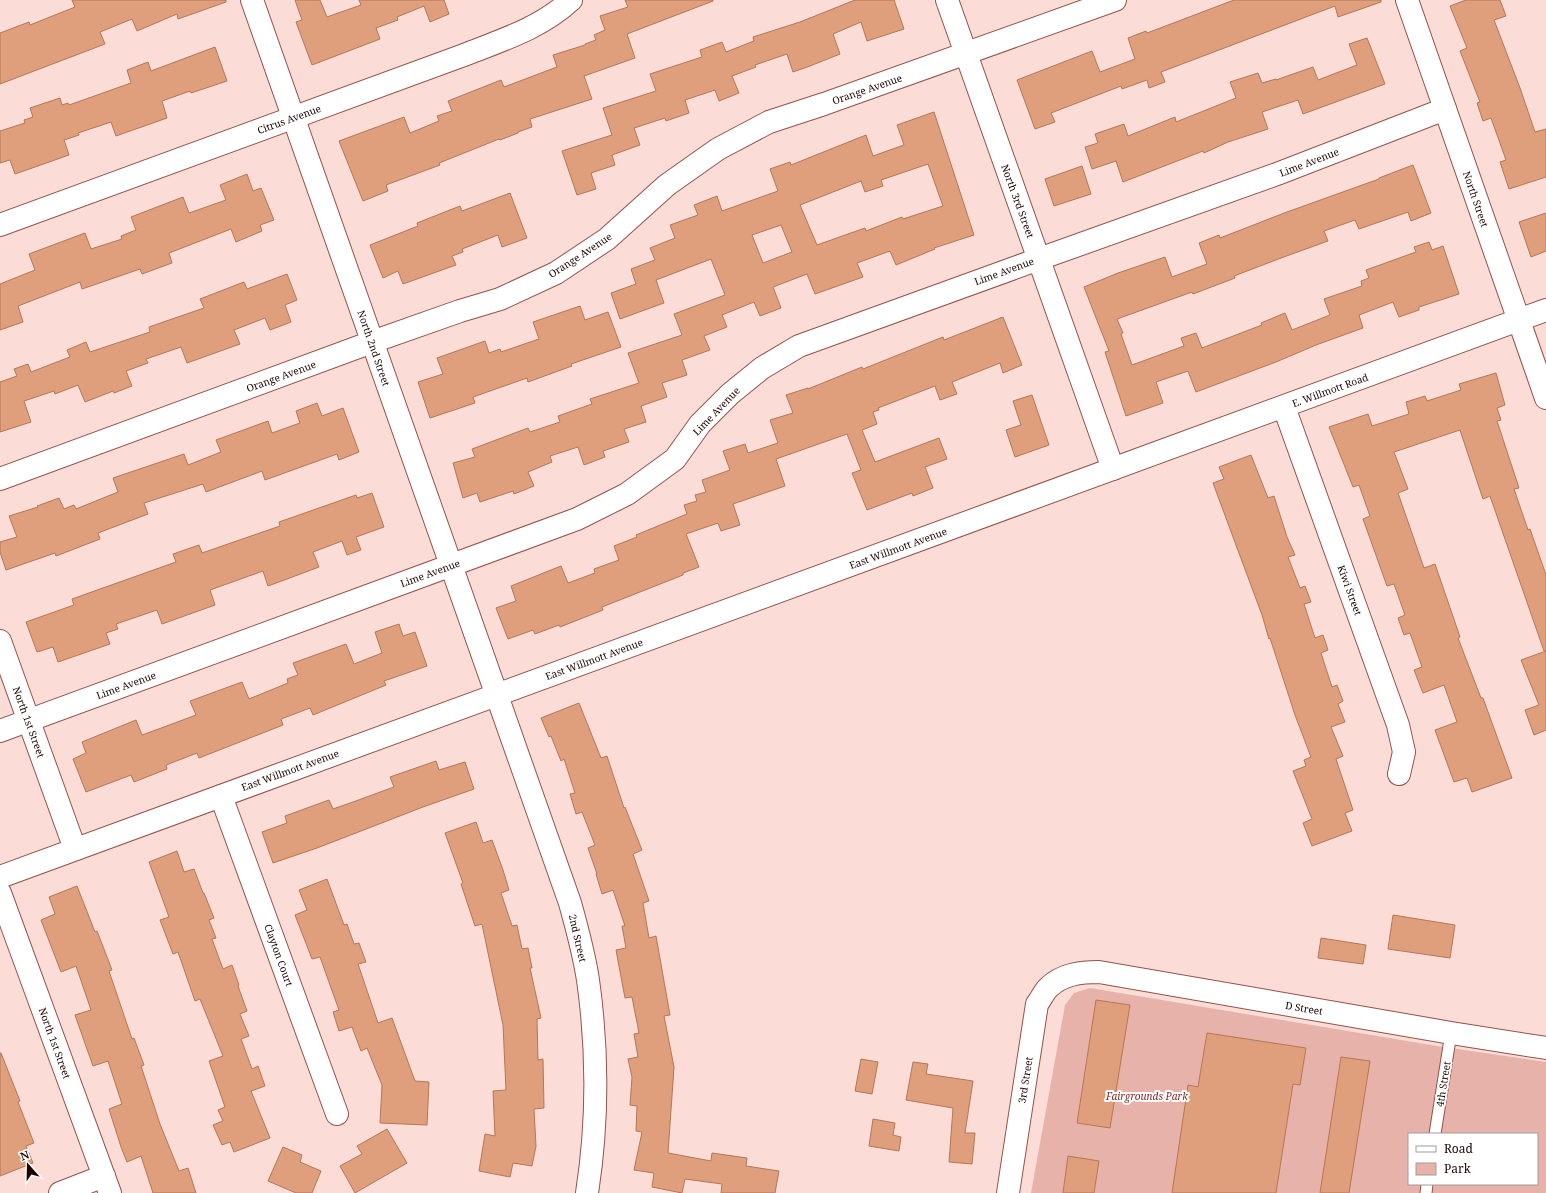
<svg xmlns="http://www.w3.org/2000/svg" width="1546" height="1193" font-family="'Noto Serif',serif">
<rect width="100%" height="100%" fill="#fcdcd7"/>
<!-- green -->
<path fill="#e7b2a9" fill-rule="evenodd" d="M1090 988 1437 1046 1546 1062V1193H1031L1065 1005 1074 993ZM1409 1134H1537V1184H1409Z"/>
<!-- building -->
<g fill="#df9e7c" stroke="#b57756" fill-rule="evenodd">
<path d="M72 0H226V2L178 19 177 14 137 31 132 19 100 32 105 44 0 84V33L29 22 30 25 75 7Z"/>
<path d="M295 0H320L327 17 361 5 359 0H444L449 14 430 22 424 6 397 17 398 20 376 28 380 39 312 65 296 22 302 20Z"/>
<path d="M625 0H713V1L627 34 635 58 584 76 592 99 530 119 532 127 518 132V133L500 140 499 139 439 163 440 165 386 185 388 191 363 201 339 141 404 117 410 133 439 121 437 116 452 111 448 101 501 80 504 87 557 67 553 55 585 45V44L596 40 594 35 605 30 600 16 628 7Z"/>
<path d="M855 0H894L904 29 867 41 861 22 833 34 840 54 810 66 793 72 787 54 755 65 756 67 732 76 739 93 719 101 715 90 685 100 689 113 666 121 665 118 634 128 640 145 612 155 615 165 591 173 596 189 577 195 562 151 612 135 603 108 656 91 650 74 702 57 700 50 722 42 726 52 754 41 753 37 800 22Z"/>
<path d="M1234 0H1381V2L1338 17 1335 6 1161 72 1165 82 1149 88 1147 80 1122 89 1121 86 1051 113 1055 122 1035 129 1017 80 1092 51 1100 72 1135 59 1128 38 1146 31 1147 33Z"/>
<path d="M1466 0H1500L1506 16 1494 20 1520 88 1535 132 1546 129V177L1509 189 1500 162 1506 160 1491 118 1483 121 1477 103 1480 102 1460 51 1467 48 1450 6Z"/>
<path d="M1367 38 1385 84 1303 114 1298 100 1262 112 1268 129 1228 142 1204 153 1203 151 1123 182 1116 161 1092 169 1085 147 1098 143 1095 134 1124 124 1128 136 1175 117 1176 122 1236 98 1230 82 1258 73 1262 83 1276 79V80L1313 67 1318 80 1357 65 1349 44Z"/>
<path d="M215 47 227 81 191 93 190 91 162 101 167 118 116 136 111 122 78 133 79 135 64 140 69 155 15 174 10 160 0 163V131L25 123 24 120 33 117 30 108 60 98 62 105 68 103 69 105 131 83 127 70 148 62 151 71Z"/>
<path d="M934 112 974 235 934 248 935 249 896 265 890 251 857 263 863 277 815 294 807 274 773 287 781 308 760 316 754 302 722 315 727 327 704 336 710 350 682 360 687 375 662 383 667 397 641 406 646 422 624 429 629 442 603 451 605 457 584 465 578 447 550 456 552 462 528 472 534 486 514 494 513 491 480 502 477 493 463 498 453 463 475 457 472 449 528 428 530 432 560 422 558 416 592 404 590 399 639 383 628 353 682 335 674 314 725 295 711 259 656 280 664 303 620 319 611 293 636 284 631 269 655 260 650 248 675 238 670 225 698 215 694 205 717 196 722 211 778 191 770 169 790 162 791 165 866 135 873 156 904 145 897 125ZM928 164 943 206 903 219 902 217 866 231 865 228 817 245 800 205 861 181 865 192 883 186 881 180ZM781 225 792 252 763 263 752 235Z"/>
<path d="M1413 165 1431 213 1411 221 1408 212 1359 229 1355 220 1324 231 1328 241 1281 258 1234 276 1235 278 1193 294 1192 292 1117 319 1123 333 1121 334 1132 365 1184 346 1181 338 1196 333 1202 348 1262 325 1261 323 1285 313 1292 330 1330 315 1324 299 1362 286 1361 281 1369 278 1366 270 1416 252 1414 247 1429 242 1432 250 1443 246 1459 294 1419 307V310L1399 317 1393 302 1359 315 1363 328 1316 345 1276 362 1196 392 1188 371 1156 382 1163 403 1126 416 1105 352 1109 351 1084 287 1118 273 1165 257 1172 277 1207 264 1199 243 1219 235 1220 238 1287 212 1379 179V178Z"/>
<path d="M1082 166 1091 194 1054 206 1045 179Z"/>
<path d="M247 174 253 191 261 188 274 220 260 225 262 231 236 242 231 229 169 253 172 263 142 274 140 269 82 289 80 282 18 306 23 322 0 330V284L35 270 29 254 85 233 91 249 122 239 121 236 136 230 131 217 183 197 189 213 226 200 220 185Z"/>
<path d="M510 193 527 238 502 247 498 235 462 249 463 252 452 256 456 265 403 284 398 271 383 278 370 245 418 226 417 223 460 206 462 211Z"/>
<path d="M1546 213V251L1531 257 1519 222Z"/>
<path d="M287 274 297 300 285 305 291 322 270 330 265 318 234 330 240 344 187 363 181 347 146 359 148 363 126 371 132 386 114 393 113 391 85 402 78 385 55 394 54 391 24 401 31 422 0 432V382L17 376 14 369 28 364 31 372 70 357 67 350 86 342 90 352 150 332 149 327 204 308 200 299 244 282 247 289Z"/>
<path d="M580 306 585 320 608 312 621 347 571 364 572 366 528 382 527 378 473 397 475 403 430 418 418 382 443 374 437 358 485 341 489 353 500 349 501 352 539 339 533 322Z"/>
<path d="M1003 317 1022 365 1003 373 1000 363 952 382 957 394 940 400 935 386 878 408 879 410 873 412 877 424 862 430 875 462 939 438 947 459 925 467 933 488 913 496 912 493 867 510 852 473 861 470 847 434 776 459 785 486 733 504 740 525 721 531 718 523 686 534 699 567 683 573V575L602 607 603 610 560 627 559 625 535 634 533 630 508 639 496 608 516 601 511 586 561 566 568 583 595 573 594 569 619 560 614 546 637 537 636 535 687 514 684 505 697 501 695 495 706 492 702 480 730 470 723 451 745 444 748 453 778 443 770 420 793 413 786 395 808 388V389L862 367 863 369 943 337 944 340Z"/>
<path d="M1496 373 1505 405 1497 408 1501 420 1497 421 1519 488 1514 489 1528 530 1530 529 1546 575V651H1544L1490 496 1483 499 1460 430 1394 452 1408 489 1398 493 1424 568 1435 564 1460 637 1458 638 1481 698H1483L1512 778 1472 792 1467 778 1454 782 1435 730 1457 722 1444 685 1423 693 1414 670 1422 667 1410 633 1404 635 1398 618 1405 615 1394 584 1387 586 1363 519 1370 516 1359 485 1353 487 1329 427 1368 414 1372 426 1409 414 1406 402 1425 396 1427 401 1461 390 1459 384Z"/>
<path d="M1032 395 1049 445 1015 457 1006 430 1021 425 1013 401Z"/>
<path d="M317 403 322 416 343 408 359 452 339 460 337 454 265 480 262 471 206 492 203 484 144 503 148 514 98 533 100 539 56 556 55 553 6 570 0 552V542L17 537 9 516 38 507 37 506 59 498 64 509 74 505 76 509 118 492 113 478 184 454 188 465 221 452 216 440 268 421 272 433 300 423 296 411Z"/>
<path d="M1251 455 1268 498 1274 496 1287 537 1295 555 1288 557 1300 588 1305 586 1311 602 1304 604 1315 638 1323 635 1328 650 1321 653 1332 687 1337 685 1343 701 1338 704 1345 722 1331 727 1343 756 1336 759 1353 810 1345 813 1352 831 1312 846 1303 823 1312 819 1293 771 1306 766 1304 760 1311 757 1295 715 1270 638 1269 639 1262 615 1213 483 1224 479 1219 467Z"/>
<path d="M372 493 384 527 356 537 361 550 347 555 342 541 313 552 319 567 287 579 268 586 263 571 210 590 215 605 162 624 157 610 116 624 118 629 106 633 110 644 58 662 53 647 37 652 26 622 74 605 72 599 176 562 173 554 199 545 202 553 280 526 279 522 356 495 357 498Z"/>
<path d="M399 624 403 636 415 632 427 666 384 681 386 685 313 715 310 708 281 719 283 725 199 758 197 753 166 765 167 769 134 782 131 775 86 792 73 759 86 753 82 742 136 720 142 735 164 727 196 715 190 701 242 682 249 699 288 683 287 679 298 675 293 663 346 644 354 664 382 653 375 632Z"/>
<path d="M1546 651V730L1534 735 1525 710 1539 705 1521 660Z"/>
<path d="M579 703 601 758 607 756 624 808 625 807 642 850 633 854 649 901 643 903 649 938 656 936 670 1015 664 1016 674 1067 668 1153 711 1161 712 1153 747 1158 746 1166 779 1171 775 1193H721L722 1184 685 1179 682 1193 652 1187 654 1173 634 1170 642 1132 636 1131 637 1106 630 1105 632 1077 628 1059 638 1057 634 1034 639 1033 632 997 625 998 616 950 626 948 622 926H625L613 890 602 894 596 874H597L588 848 595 845 582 812 576 814 570 794 575 793 564 759 561 761 551 736 549 737 541 718Z"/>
<path d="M436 761 439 770 465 762 474 789 423 807 317 848 273 863 262 832 287 823 285 816 329 800 333 809 353 802 394 787 390 777Z"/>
<path d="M476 822 483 843 492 840 503 870 509 890 501 893 512 926 517 925 522 949 528 948 532 968H530L541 1018 537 1019 538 1060 543 1059 544 1108 534 1109 536 1146 532 1166 513 1163 510 1177 479 1171 485 1134 495 1136 493 1091 506 1090 503 1025 482 924 475 926 461 884 463 883 445 833Z"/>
<path d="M177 851 184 872 194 869 203 893H204L214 918 209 920 216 938 212 939 223 969 232 965 239 985 238 986 247 1011 240 1014 249 1036 241 1039 252 1069 258 1066 265 1086 251 1091 270 1138 234 1152 230 1142 222 1145 213 1125 223 1121 218 1110 225 1107 209 1061 223 1056 200 999 195 1001 178 952 173 954 160 920 169 917 149 862Z"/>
<path d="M327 879 344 925 347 924 354 944 359 943 366 962 358 964 378 1023 392 1018 415 1081 429 1082 427 1125 380 1123 382 1085 367 1048 361 1051 352 1027 339 1031 333 1012 339 1010 320 957 312 959 295 915 307 910 299 890Z"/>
<path d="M77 886 95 932 97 931 112 970 109 971 132 1039 134 1038 144 1065 141 1066 160 1124 179 1171 188 1168 196 1193H153L141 1156 127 1162 121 1147 109 1109 122 1104 108 1061 93 1066 75 1015 91 1010 76 966 61 972 41 920 55 914 49 897Z"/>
<path d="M1393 915 1455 925 1450 958 1388 949Z"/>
<path d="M1321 938 1366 945 1363 964 1318 958Z"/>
<path d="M1096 1000 1130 1005 1110 1128 1077 1123Z"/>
<path d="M1207 1033 1306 1048 1300 1085 1293 1084 1276 1193H1172L1188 1085 1198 1087Z"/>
<path d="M0 1053H1L20 1101 18 1102 34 1143 26 1146 33 1163 0 1176Z"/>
<path d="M1341 1057 1370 1061 1349 1193H1320Z"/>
<path d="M861 1059 878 1062 872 1094 855 1091Z"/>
<path d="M913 1062 928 1064 926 1074 973 1081 965 1133H975L972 1164 949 1162 953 1108 906 1100Z"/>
<path d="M873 1119 895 1123 893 1135 901 1137 899 1151 869 1146Z"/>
<path d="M387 1129 407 1163 355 1193 340 1166 362 1154 357 1146Z"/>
<path d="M283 1147 302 1155 300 1162 321 1171 312 1193H296L268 1181Z"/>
<path d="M1068 1156 1099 1161 1094 1193H1063Z"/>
</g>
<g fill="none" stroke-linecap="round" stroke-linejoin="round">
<!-- service casing -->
<g stroke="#955249" stroke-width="13">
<g id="service">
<path d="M1435 1134 1451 1033"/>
<path d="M1426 1193 1427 1184"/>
</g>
</g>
<!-- minor casing -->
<g stroke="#955249" stroke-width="24">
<g id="minor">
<path d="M252 0 570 903C577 928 584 954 588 980 598 1051 598 1122 587 1193"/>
<path d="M947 0 1113 469"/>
<path d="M1407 0 1546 398"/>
<path d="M0 225 464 55C502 40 541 28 571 0"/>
<path d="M1284 407 1398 725 1404 752 1399 774"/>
<path d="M0 479 372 342 460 311 500 299 556 273 607 239 667 185 718 149 769 122 824 104 1115 0"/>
<path d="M0 641 75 849"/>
<path d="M0 731 577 519 627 494 675 459 700 424 730 394 762 368 799 346 1039 259 1277 174 1445 109"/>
<path d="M221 796 337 1114"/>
<path d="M0 877 1546 310"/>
<path d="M0 893 110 1193"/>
<path d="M60 1193 104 1176"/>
<path d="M1008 1193 1037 1004C1041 999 1044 992 1048 988 1062 974 1081 972 1099 972L1451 1033 1546 1048"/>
</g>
</g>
<!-- service -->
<use href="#service" stroke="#fff" stroke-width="11"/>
<!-- minor -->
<use href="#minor" stroke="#fff" stroke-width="22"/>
</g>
<g text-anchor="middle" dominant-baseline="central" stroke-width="4" stroke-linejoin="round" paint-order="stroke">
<!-- street labels -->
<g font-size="10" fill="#1c0403" stroke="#fff">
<text transform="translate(867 89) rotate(-19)">Orange Avenue</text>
<text transform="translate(289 119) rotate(-20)">Citrus Avenue</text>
<text transform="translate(1309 162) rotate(-21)">Lime Avenue</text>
<text transform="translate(1476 199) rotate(71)">North Street</text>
<text transform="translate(1018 201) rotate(70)">North 3rd Street</text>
<text transform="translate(580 255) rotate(-33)">Orange Avenue</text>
<text transform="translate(1004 271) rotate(-20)">Lime Avenue</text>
<text transform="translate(374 348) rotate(71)">North 2nd Street</text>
<text transform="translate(281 376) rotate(-20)">Orange Avenue</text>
<text transform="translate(1330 390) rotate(-20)">E. Willmott Road</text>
<text transform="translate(716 411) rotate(-46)">Lime Avenue</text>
<text transform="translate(898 548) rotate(-20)">East Willmott Avenue</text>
<text transform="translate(430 573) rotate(-20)">Lime Avenue</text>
<text transform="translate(1350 590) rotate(70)">Kiwi Street</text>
<text transform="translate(594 659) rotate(-20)">East Willmott Avenue</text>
<text transform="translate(126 685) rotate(-20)">Lime Avenue</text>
<text transform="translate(29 722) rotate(70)">North 1st Street</text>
<text transform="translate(290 770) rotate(-20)">East Willmott Avenue</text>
<text transform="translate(578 938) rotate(77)">2nd Street</text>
<text transform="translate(279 955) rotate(70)">Clayton Court</text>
<text transform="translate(1304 1008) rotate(10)">D Street</text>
<text transform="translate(55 1043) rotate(70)">North 1st Street</text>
<text transform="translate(1025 1080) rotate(-81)">3rd Street</text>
<text transform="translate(1443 1084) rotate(-81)">4th Street</text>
</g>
<!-- park labels -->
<g font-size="10" font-style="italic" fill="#812720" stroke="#fff">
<text x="1147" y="1096">Fairgrounds Park</text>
</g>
</g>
<!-- legend -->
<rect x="1408" y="1133" width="130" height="52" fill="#ffffff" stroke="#a49b9a"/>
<rect x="1416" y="1146" width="20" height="6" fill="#ffffff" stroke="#a49b9a"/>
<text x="1444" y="1153" font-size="12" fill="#1c0403">Road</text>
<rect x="1416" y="1163" width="20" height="12" fill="#e7b2a9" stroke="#a49b9a"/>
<text x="1444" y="1173" font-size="12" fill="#1c0403">Park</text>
<!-- north arrow -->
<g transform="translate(28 1165) rotate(340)" stroke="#ffffff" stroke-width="3" paint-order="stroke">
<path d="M0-3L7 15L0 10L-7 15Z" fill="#1c0403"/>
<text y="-6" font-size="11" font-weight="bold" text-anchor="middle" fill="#1c0403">N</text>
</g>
</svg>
